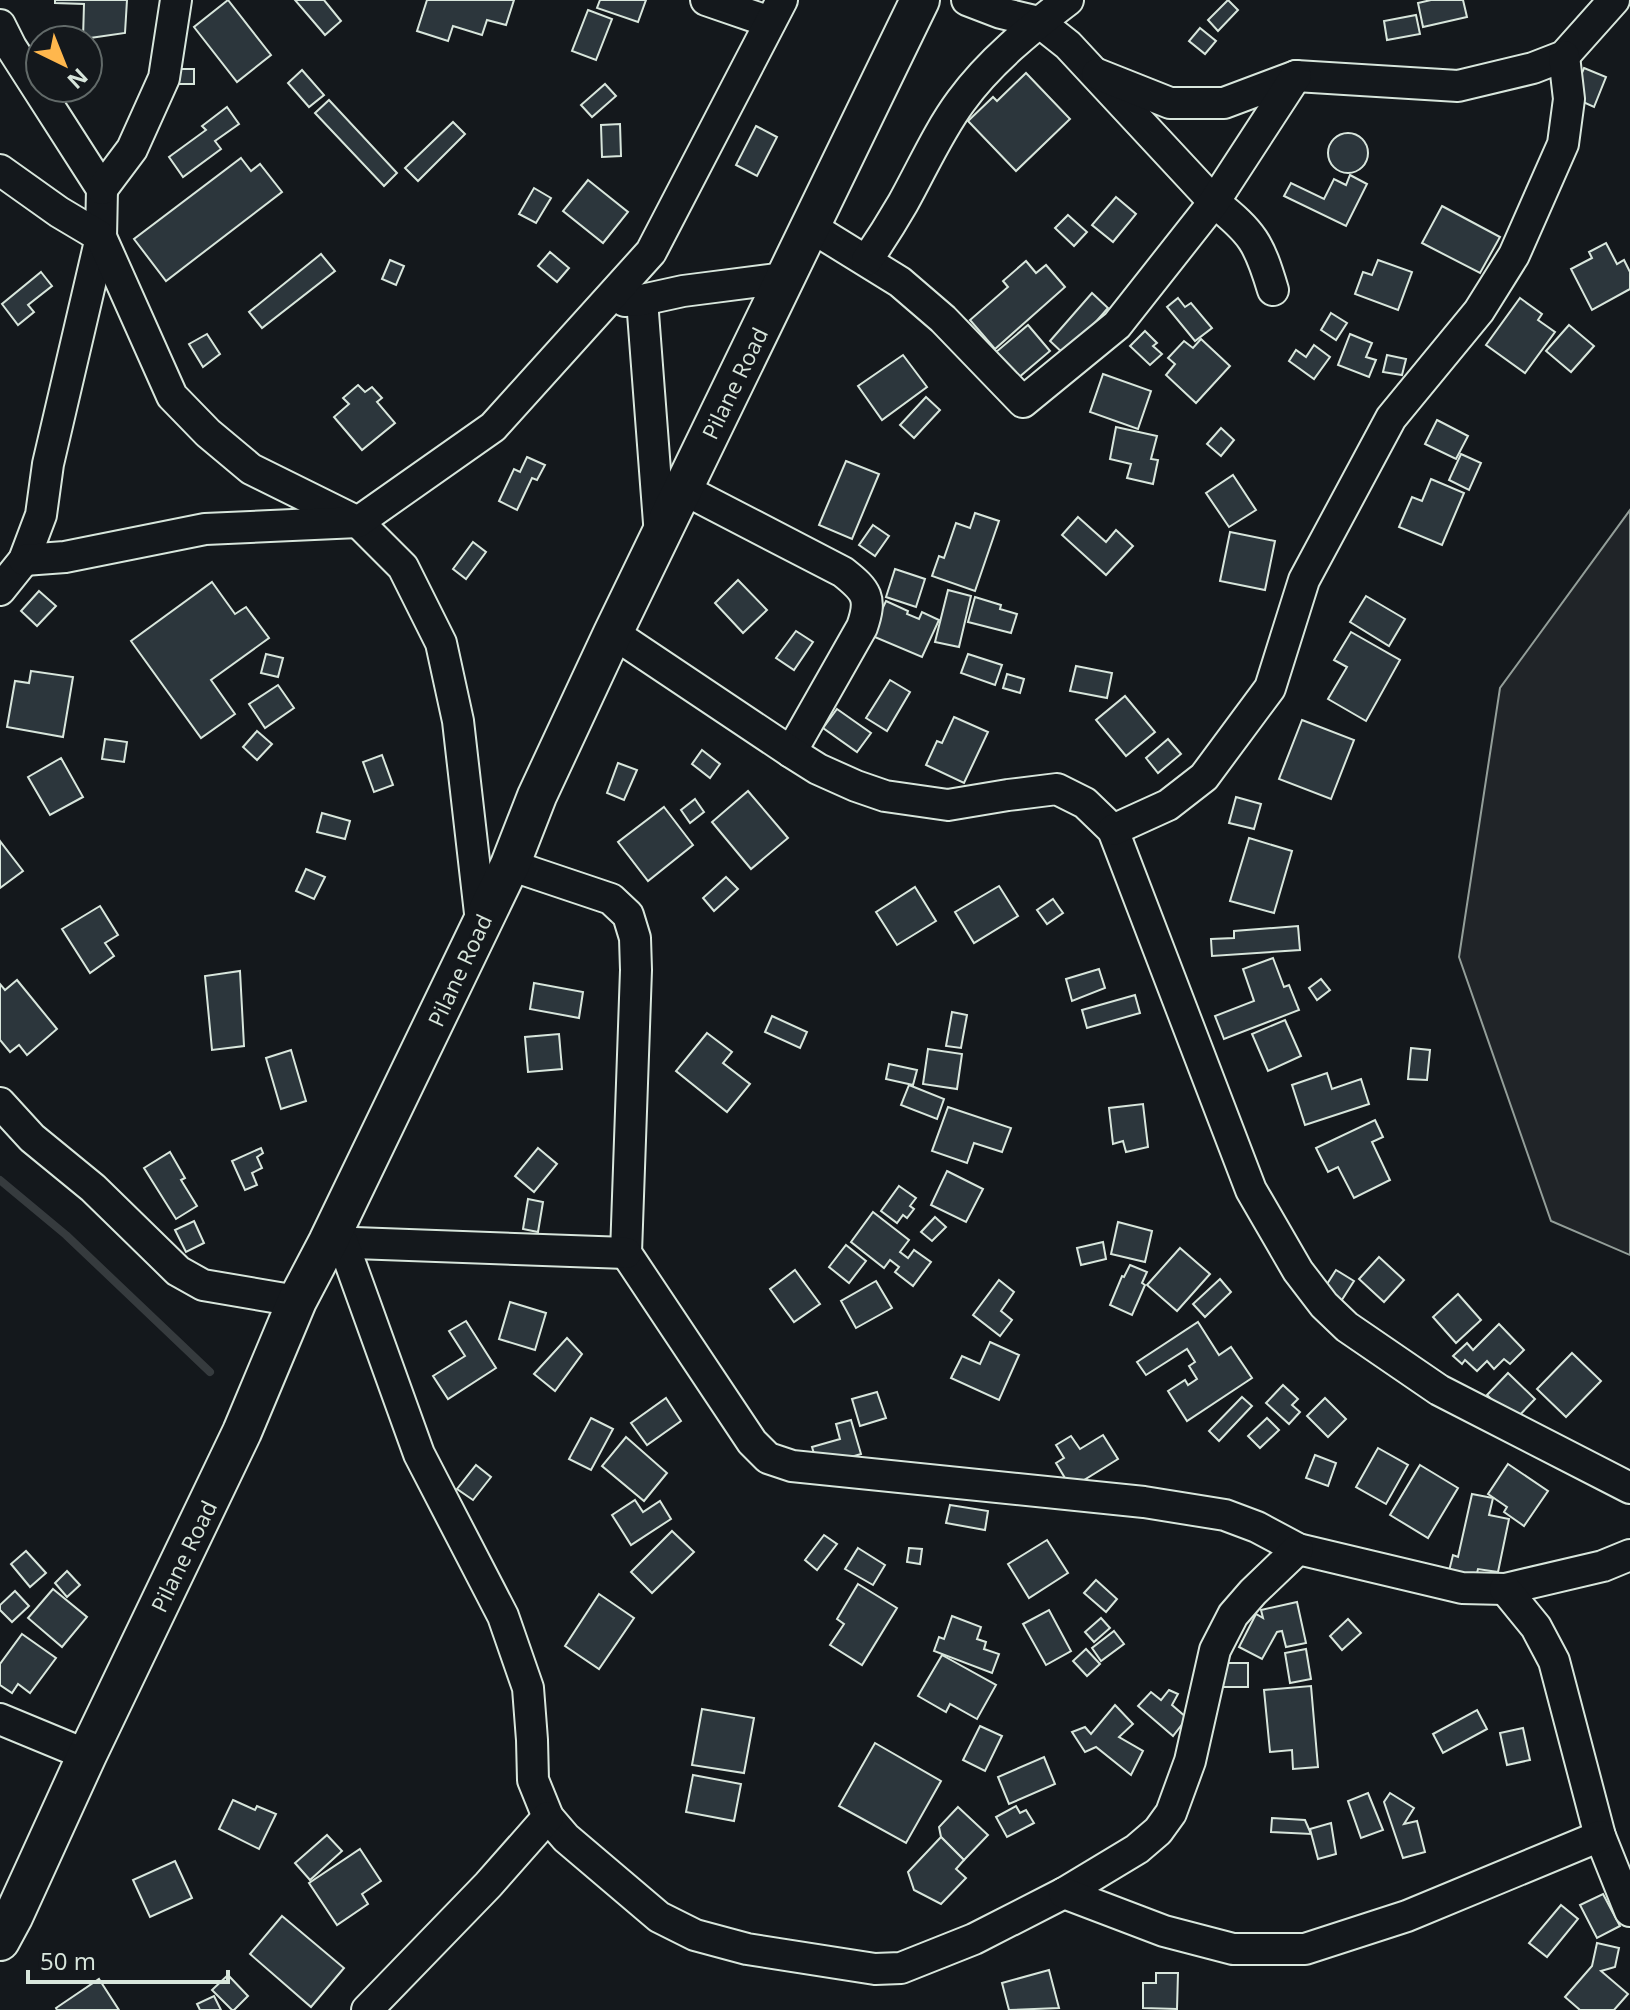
<svg xmlns="http://www.w3.org/2000/svg" width="1630" height="2010" font-family="'Open Sans',sans-serif">
<rect width="100%" height="100%" fill="#14181c"/>
<!-- green -->
<path fill="#202428" stroke="#939e99" stroke-width="2" d="M1630 510V1255L1551 1221 1459 957 1500 688Z"/>
<g fill="none" stroke-linecap="round" stroke-linejoin="round">
<!-- stream -->
<path stroke="#363b3e" stroke-width="8" d="M0 1180 66 1235 210 1372"/>
</g>
<!-- building -->
<g fill="#2c363c" stroke="#d8e6dc" stroke-width="2">
<path d="M55 0H127L125 33 83 39 84 4 55 3Z"/>
<path d="M228 0 271 55 237 82 194 27Z"/>
<path d="M295 0H324L341 21 325 35Z"/>
<path d="M427 0H514L506 25 487 20 482 35 453 26 448 41 417 31Z"/>
<path d="M600 0H646L638 22 597 8Z"/>
<path d="M1228 0 1238 10 1218 31 1208 20Z"/>
<path d="M1431 0H1463L1467 17 1423 27 1418 3Z"/>
<path d="M588 10 612 19 596 60 572 51Z"/>
<path d="M1416 15 1420 34 1387 40 1384 21Z"/>
<path d="M1200 28 1216 41 1205 54 1189 41Z"/>
<path d="M1584 68 1606 77 1594 107 1572 97Z"/>
<rect x="179" y="69" width="15" height="15"/>
<path d="M302 70 324 95 309 107 288 83Z"/>
<path d="M1026 73 1070 119 1016 171 968 121 993 97 997 101Z"/>
<path d="M605 84 616 96 592 117 581 105Z"/>
<path d="M329 100 397 173 384 186 315 113Z"/>
<path d="M227 107 239 124 215 141 221 149 183 177 169 157 206 130 202 126Z"/>
<path d="M453 122 465 134 418 181 405 168Z"/>
<path d="M620 124 621 156 602 157 601 125Z"/>
<path d="M756 126 777 137 757 176 736 165Z"/>
<circle cx="1348" cy="153" r="20"/>
<path d="M241 158 251 171 260 164 282 192 166 281 134 239Z"/>
<path d="M1350 175 1367 184 1346 226 1284 196 1291 183 1324 199 1334 179 1346 185Z"/>
<path d="M588 180 628 212 603 243 563 211Z"/>
<path d="M534 188 551 198 536 223 519 214Z"/>
<path d="M1116 197 1136 214 1113 242 1092 225Z"/>
<path d="M1442 206 1500 237 1480 273 1422 243Z"/>
<path d="M1068 215 1087 232 1074 246 1055 228Z"/>
<path d="M1606 243 1617 264 1624 260 1630 272V289L1592 310 1571 269 1592 258 1589 252Z"/>
<path d="M550 252 569 268 557 282 538 266Z"/>
<path d="M321 254 335 271 262 328 249 312Z"/>
<path d="M390 260 404 266 396 285 382 279Z"/>
<path d="M1378 260 1412 272 1398 310 1355 294 1363 272 1372 275Z"/>
<path d="M1026 261 1036 273 1046 265 1065 287 995 349 970 320 1008 287 1003 281Z"/>
<path d="M41 272 52 286 28 305 34 312 18 325 2 304Z"/>
<path d="M1092 293 1108 308 1066 356 1050 341Z"/>
<path d="M1178 298 1185 307 1191 303 1212 328 1195 341 1167 307Z"/>
<path d="M1520 298 1542 314 1538 320 1555 332 1525 373 1486 345Z"/>
<path d="M1331 313 1347 323 1336 340 1321 330Z"/>
<path d="M1028 325 1050 351 1018 378 996 352Z"/>
<path d="M1569 325 1594 346 1571 372 1546 351Z"/>
<path d="M1145 331 1157 343 1153 346 1162 354 1150 365 1130 346Z"/>
<path d="M207 334 220 354 203 367 189 344Z"/>
<path d="M1350 334 1372 343 1366 357 1376 360 1369 377 1338 365Z"/>
<path d="M1201 339 1230 366 1196 403 1166 375 1175 364 1168 358 1184 341 1193 348Z"/>
<path d="M1314 345 1330 357 1314 379 1289 361 1296 350 1306 357Z"/>
<path d="M903 355 927 387 882 420 858 386Z"/>
<path d="M1387 355 1406 359 1402 375 1383 372Z"/>
<path d="M1103 374 1151 391 1138 429 1090 412Z"/>
<path d="M358 385 365 392 372 387 382 398 377 402 395 423 362 450 334 417 349 404 343 398Z"/>
<path d="M926 397 940 410 914 438 900 425Z"/>
<path d="M1437 420 1468 436 1456 459 1425 444Z"/>
<path d="M1116 427 1157 436 1151 459 1158 460 1153 484 1127 478 1131 464 1110 459Z"/>
<path d="M1221 428 1234 440 1221 456 1207 444Z"/>
<path d="M1461 454 1481 463 1469 490 1449 480Z"/>
<path d="M527 457 545 465 537 480 532 478 517 510 499 501 514 469 520 472Z"/>
<path d="M846 461 879 474 852 539 819 525Z"/>
<path d="M1233 475 1256 510 1229 527 1206 493Z"/>
<path d="M1431 479 1464 493 1442 545 1399 527 1412 497 1422 501Z"/>
<path d="M975 513 999 521 975 591 932 576 939 556 944 558 956 523 970 528Z"/>
<path d="M1078 517 1106 542 1116 530 1133 546 1106 575 1062 535Z"/>
<path d="M873 525 889 536 875 556 859 545Z"/>
<path d="M1230 532 1275 541 1265 590 1220 581Z"/>
<path d="M473 542 486 552 466 579 453 569Z"/>
<path d="M895 569 925 579 916 607 886 597Z"/>
<path d="M738 580 767 610 743 633 715 603Z"/>
<path d="M212 582 235 614 246 607 269 638 211 680 235 714 201 738 131 641Z"/>
<path d="M948 590 971 596 959 647 935 642Z"/>
<path d="M39 591 56 606 37 626 21 611Z"/>
<path d="M1366 596 1405 619 1389 646 1350 622Z"/>
<path d="M975 597 1001 605 1000 609 1017 614 1011 633 968 622Z"/>
<path d="M886 601 908 611 907 614 919 619 922 612 939 620 922 657 870 635Z"/>
<path d="M796 631 813 642 794 670 776 658Z"/>
<path d="M1351 632 1400 660 1366 721 1328 699 1347 667 1334 660Z"/>
<path d="M266 654 283 658 278 677 261 673Z"/>
<path d="M968 654 1002 665 995 685 961 673Z"/>
<path d="M1076 666 1112 673 1107 698 1070 691Z"/>
<path d="M31 671 73 677 63 737 7 727 15 681 29 683Z"/>
<path d="M1007 674 1024 679 1020 693 1003 688Z"/>
<path d="M890 680 910 692 887 731 866 718Z"/>
<path d="M278 685 294 708 265 728 249 704Z"/>
<path d="M1125 696 1155 732 1126 756 1096 720Z"/>
<path d="M837 709 871 733 857 752 823 728Z"/>
<path d="M954 717 988 732 964 783 926 765 937 741 942 743Z"/>
<path d="M1302 720 1354 740 1331 799 1279 779Z"/>
<path d="M257 731 272 744 257 760 243 747Z"/>
<path d="M105 739 127 742 124 762 102 759Z"/>
<path d="M1168 739 1181 754 1158 773 1146 758Z"/>
<path d="M702 750 720 764 710 778 692 764Z"/>
<path d="M382 755 393 785 374 792 363 762Z"/>
<path d="M61 758 83 797 50 815 28 777Z"/>
<path d="M618 763 637 770 624 800 607 793Z"/>
<path d="M748 791 788 838 751 869 712 822Z"/>
<path d="M1236 797 1261 804 1254 829 1229 823Z"/>
<path d="M695 799 704 812 690 823 681 810Z"/>
<path d="M664 807 693 845 648 881 618 842Z"/>
<path d="M322 813 350 821 345 839 317 832Z"/>
<path d="M1249 838 1292 851 1274 913 1230 901Z"/>
<path d="M0 841 23 871 0 888Z"/>
<path d="M306 869 325 877 314 899 296 891Z"/>
<path d="M726 877 738 889 714 911 703 898Z"/>
<path d="M999 886 1018 916 974 943 955 912Z"/>
<path d="M915 887 936 921 897 945 876 912Z"/>
<path d="M1053 899 1063 913 1047 924 1037 910Z"/>
<path d="M100 906 118 935 105 943 114 956 90 973 62 929Z"/>
<path d="M1298 926 1300 950 1212 956 1211 939 1234 938V931Z"/>
<path d="M1273 958 1284 987 1289 985 1299 1010 1224 1039 1215 1016 1254 1001 1243 969Z"/>
<path d="M1099 969 1105 988 1072 1001 1066 979Z"/>
<path d="M240 971 244 1046 212 1050 205 976Z"/>
<path d="M1321 979 1330 990 1317 1000 1309 988Z"/>
<path d="M17 980 57 1029 27 1055 19 1045 10 1052 0 1040V984L5 990Z"/>
<path d="M534 983 583 992 579 1018 530 1009Z"/>
<path d="M1135 995 1140 1013 1087 1028 1082 1010Z"/>
<path d="M952 1012 967 1015 961 1048 946 1046Z"/>
<path d="M772 1016 807 1032 800 1048 765 1032Z"/>
<path d="M1285 1020 1301 1056 1268 1071 1252 1034Z"/>
<path d="M707 1033 732 1052 723 1063 750 1084 727 1112 676 1071Z"/>
<path d="M559 1034 562 1069 528 1072 525 1037Z"/>
<path d="M1411 1048 1430 1050 1427 1080 1408 1079Z"/>
<path d="M928 1049 962 1054 957 1089 923 1084Z"/>
<path d="M291 1050 306 1101 281 1109 266 1058Z"/>
<path d="M889 1064 917 1070 913 1085 886 1079Z"/>
<path d="M1327 1073 1332 1089 1361 1079 1369 1104 1305 1125 1292 1085Z"/>
<path d="M909 1085 944 1099 937 1119 901 1105Z"/>
<path d="M1143 1104 1148 1147 1126 1152 1123 1141 1113 1144 1109 1108Z"/>
<path d="M948 1107 1011 1128 1002 1152 974 1143 967 1163 932 1151Z"/>
<path d="M1375 1120 1383 1137 1372 1142 1390 1180 1354 1198 1338 1167 1328 1172 1316 1148Z"/>
<path d="M261 1148 263 1153 257 1157 262 1168 252 1173 257 1185 245 1190 232 1161Z"/>
<path d="M538 1148 557 1164 534 1192 515 1176Z"/>
<path d="M170 1152 185 1178 181 1180 197 1206 176 1219 144 1168Z"/>
<path d="M947 1171 983 1189 966 1222 931 1205Z"/>
<path d="M899 1186 916 1198 910 1206 914 1209 907 1218 903 1215 897 1223 881 1211Z"/>
<path d="M528 1199 543 1202 538 1232 523 1229Z"/>
<path d="M873 1212 909 1240 900 1252 908 1258 914 1250 931 1262 913 1286 895 1272 899 1267 890 1260 884 1268 851 1242Z"/>
<path d="M935 1217 946 1227 932 1241 921 1232Z"/>
<path d="M194 1221 204 1243 186 1252 175 1230Z"/>
<path d="M1118 1222 1152 1231 1145 1262 1111 1254Z"/>
<path d="M1103 1242 1106 1259 1081 1265 1077 1248Z"/>
<path d="M846 1245 866 1261 849 1283 829 1267Z"/>
<path d="M1180 1248 1210 1274 1177 1311 1147 1285Z"/>
<path d="M1379 1257 1404 1280 1384 1302 1359 1279Z"/>
<path d="M1130 1265 1147 1272 1142 1283 1145 1285 1132 1315 1110 1305 1122 1276 1124 1277Z"/>
<path d="M795 1270 820 1304 794 1322 770 1289Z"/>
<path d="M1336 1270 1354 1281 1338 1306 1320 1295Z"/>
<path d="M1220 1279 1231 1292 1205 1317 1193 1304Z"/>
<path d="M999 1280 1014 1292 1001 1311 1012 1320 1000 1336 973 1315Z"/>
<path d="M876 1281 892 1308 856 1328 841 1301Z"/>
<path d="M1458 1294 1481 1320 1456 1343 1433 1317Z"/>
<path d="M510 1302 546 1313 535 1350 499 1339Z"/>
<path d="M466 1321 496 1368 448 1399 433 1376 465 1356 449 1331Z"/>
<path d="M1198 1322 1219 1355 1231 1347 1252 1378 1187 1421 1168 1391 1185 1380 1188 1385 1197 1379 1189 1366 1195 1362 1187 1349 1146 1375 1137 1362Z"/>
<path d="M1499 1324 1524 1350 1510 1364 1504 1359 1494 1369 1487 1361 1477 1371 1465 1360 1462 1364 1453 1356 1467 1343 1473 1350Z"/>
<path d="M567 1338 582 1354 555 1391 534 1374Z"/>
<path d="M990 1342 1019 1355 999 1400 951 1378 962 1356 980 1364Z"/>
<path d="M1572 1353 1601 1381 1566 1417 1537 1389Z"/>
<path d="M1508 1373 1535 1399 1514 1421 1487 1395Z"/>
<path d="M1283 1385 1298 1399 1292 1405 1300 1412 1289 1424 1266 1403Z"/>
<path d="M877 1392 886 1418 860 1426 852 1399Z"/>
<path d="M1242 1397 1252 1406 1219 1441 1209 1431Z"/>
<path d="M666 1398 681 1421 647 1445 631 1423Z"/>
<path d="M1325 1398 1346 1419 1328 1437 1307 1416Z"/>
<path d="M591 1418 613 1429 591 1470 569 1459Z"/>
<path d="M1267 1418 1279 1430 1260 1448 1248 1436Z"/>
<path d="M851 1420 861 1454 818 1467 812 1447 840 1439 836 1424Z"/>
<path d="M1103 1435 1118 1459 1071 1488 1056 1463 1064 1458 1056 1445 1071 1436 1080 1449Z"/>
<path d="M626 1437 667 1473 644 1501 602 1466Z"/>
<path d="M1378 1448 1408 1465 1386 1504 1356 1487Z"/>
<path d="M1315 1455 1336 1463 1328 1486 1306 1478Z"/>
<path d="M1508 1464 1548 1491 1524 1526 1504 1512 1507 1507 1488 1494Z"/>
<path d="M476 1465 491 1477 473 1500 457 1489Z"/>
<path d="M1420 1465 1458 1488 1428 1538 1390 1515Z"/>
<path d="M1472 1494 1493 1498 1489 1515 1509 1519 1498 1572 1478 1569 1475 1581 1448 1575 1453 1555 1458 1557Z"/>
<path d="M635 1500 643 1512 660 1501 671 1519 631 1545 612 1515Z"/>
<path d="M950 1505 988 1511 985 1530 946 1523Z"/>
<path d="M672 1531 694 1552 652 1593 631 1572Z"/>
<path d="M824 1535 837 1544 817 1570 805 1560Z"/>
<path d="M1047 1540 1068 1573 1029 1598 1008 1564Z"/>
<path d="M858 1548 885 1565 873 1585 845 1569Z"/>
<path d="M909 1548 922 1549 920 1564 907 1562Z"/>
<path d="M26 1551 46 1573 30 1587 11 1564Z"/>
<path d="M67 1571 80 1585 67 1597 55 1583Z"/>
<path d="M1096 1580 1117 1599 1106 1612 1084 1593Z"/>
<path d="M858 1584 897 1608 862 1665 830 1645 844 1624 837 1619Z"/>
<path d="M53 1589 87 1617 62 1647 28 1618Z"/>
<path d="M15 1591 29 1606 12 1622 0 1610V1605Z"/>
<path d="M599 1594 634 1618 599 1669 565 1646Z"/>
<path d="M1297 1602 1306 1643 1286 1647 1282 1631 1277 1632 1262 1659 1239 1647 1256 1614 1263 1618 1261 1610Z"/>
<path d="M1049 1610 1071 1651 1046 1665 1023 1624Z"/>
<path d="M952 1616 981 1627 977 1639 986 1642 984 1649 999 1654 992 1673 934 1651 939 1637 944 1639Z"/>
<path d="M1101 1618 1110 1628 1094 1642 1085 1632Z"/>
<path d="M1348 1619 1361 1633 1342 1650 1330 1636Z"/>
<path d="M1114 1631 1124 1644 1101 1661 1092 1648Z"/>
<path d="M22 1634 56 1658 30 1693 18 1684 12 1693 0 1685V1664Z"/>
<path d="M1086 1649 1100 1664 1087 1676 1073 1661Z"/>
<path d="M1306 1649 1311 1679 1290 1683 1285 1653Z"/>
<path d="M942 1655 996 1685 977 1719 950 1704 946 1712 918 1696Z"/>
<rect x="1222" y="1663" width="26" height="24"/>
<path d="M1311 1686 1318 1767 1293 1769 1292 1750 1270 1752 1264 1690Z"/>
<path d="M1169 1690 1178 1694 1172 1705 1187 1718 1173 1736 1138 1706 1151 1692 1161 1700Z"/>
<path d="M1115 1705 1133 1724 1119 1737 1143 1751 1131 1775 1096 1747 1085 1752 1072 1732 1085 1727 1091 1734Z"/>
<path d="M702 1709 754 1718 744 1773 692 1765Z"/>
<path d="M1477 1710 1487 1729 1443 1753 1433 1734Z"/>
<path d="M980 1726 1002 1736 985 1771 963 1760Z"/>
<path d="M1523 1728 1530 1760 1507 1765 1500 1733Z"/>
<path d="M875 1743 941 1781 906 1843 839 1806Z"/>
<path d="M1044 1757 1055 1784 1009 1804 998 1777Z"/>
<path d="M693 1775 741 1784 734 1821 686 1812Z"/>
<path d="M1368 1793 1383 1830 1361 1838 1348 1801Z"/>
<path d="M1390 1793 1414 1808 1404 1824 1417 1821 1425 1852 1403 1858 1384 1802Z"/>
<path d="M233 1800 255 1810 257 1806 276 1814 259 1849 219 1829Z"/>
<path d="M1016 1806 1020 1813 1026 1810 1034 1823 1007 1837 996 1817Z"/>
<path d="M958 1807 988 1835 964 1860 941 1837 939 1827Z"/>
<path d="M1272 1818 1305 1820 1311 1834 1271 1832Z"/>
<path d="M1331 1823 1336 1854 1318 1859 1310 1829Z"/>
<path d="M327 1835 342 1851 310 1880 295 1863Z"/>
<path d="M941 1837 964 1860 956 1869 966 1878 941 1904 914 1890 908 1872Z"/>
<path d="M360 1849 381 1881 362 1894 368 1904 337 1925 309 1883Z"/>
<path d="M175 1861 192 1898 150 1917 133 1880Z"/>
<path d="M1603 1894 1620 1926 1597 1938 1580 1905Z"/>
<path d="M1561 1905 1578 1919 1547 1957 1529 1943Z"/>
<path d="M282 1916 344 1968 311 2007 250 1954Z"/>
<path d="M1597 1943 1619 1948 1615 1967 1601 1971 1628 1994 1614 2010H1580L1565 1997 1592 1966Z"/>
<path d="M1049 1970 1059 2008 1009 2010 1002 1983Z"/>
<path d="M1156 1973H1178L1177 2009 1143 2008V1983H1156Z"/>
<path d="M228 1975 248 1996 234 2010H232L212 1990Z"/>
<path d="M99 1979 119 2010H57L56 2008Z"/>
<path d="M214 1996 221 2010H200L197 2004Z"/>
</g>
<g fill="none" stroke-linecap="round" stroke-linejoin="round">
<!-- minor casing -->
<g stroke="#d8e6dc" stroke-width="34">
<g id="minor">
<path d="M706 0 770 22"/>
<path d="M967 0 1001 13 1039 22 1068 45 1214 202C1253 233 1259 243 1273 290"/>
<path d="M0 25 11 47 102 189 101 237 48 464 41 515 24 560 0 590"/>
<path d="M1097 74 1170 103H1224L1296 76 1458 86 1533 68 1564 56 1614 0"/>
<path d="M0 170 59 212 101 237 172 396 208 433 251 469 358 522 403 567 441 643 458 721 481 922"/>
<path d="M102 189 132 149 164 78 176 0"/>
<path d="M811 227 900 282 943 319 1023 402 1117 325 1214 202 1296 76"/>
<path d="M867 260C880 241 892 222 903 203 922 169 938 132 961 101 989 62 1030 29 1068 0"/>
<path d="M642 300 660 536"/>
<path d="M625 301 642 300 683 291 785 278"/>
<path d="M683 489 843 572C867 591 872 598 862 627L791 752"/>
<path d="M24 560 65 557 205 529 358 522 493 427 651 252 782 0"/>
<path d="M613 633 791 752 818 769 856 786 885 796 948 805 1008 795 1057 789 1085 803 1113 830 1251 1190 1298 1271 1324 1305 1347 1327 1439 1390 1630 1488"/>
<path d="M1113 830 1168 805 1204 777 1270 688 1304 580 1391 418 1479 311 1514 255 1563 144 1569 99 1564 56"/>
<path d="M510 865 611 899 628 915 635 938 636 970 626 1253 752 1442 768 1458 792 1466 1144 1502 1225 1515 1257 1527 1298 1549 1462 1588 1505 1589 1603 1566 1630 1555"/>
<path d="M0 1103 32 1138 93 1188 178 1271 203 1285 297 1301"/>
<path d="M328 1242 626 1253"/>
<path d="M343 1243 419 1454 503 1616 528 1688 532 1740 533 1780 548 1817 566 1838 659 1917 695 1935 747 1949 875 1969 901 1968 974 1939 1064 1893 1137 1849 1158 1831 1171 1813 1190 1761 1215 1650 1233 1615 1253 1592 1298 1549"/>
<path d="M1505 1589 1536 1627 1554 1661 1600 1836 1630 1911"/>
<path d="M0 1719 87 1755"/>
<path d="M1064 1893 1164 1931 1233 1949H1305L1407 1916 1600 1836"/>
<path d="M367 2010 488 1885 548 1817"/>
</g>
</g>
<!-- major casing -->
<g stroke="#d8e6dc" stroke-width="42">
<path id="major" d="M0 1941 13 1917 87 1755 242 1432 297 1301 328 1242 510 865 537 796 613 633 920 0"/>
</g>
<!-- minor -->
<use href="#minor" stroke="#14181c" stroke-width="30"/>
<!-- major -->
<use href="#major" stroke="#14181c" stroke-width="38"/>
</g>
<g text-anchor="middle" dominant-baseline="central" stroke-width="6" stroke-linejoin="round" paint-order="stroke">
<!-- street labels -->
<g font-size="22" fill="#d8e6dc" stroke="#14181c">
<text transform="translate(734 383) rotate(-64)">Pilane Road</text>
<text transform="translate(459 970) rotate(-65)">Pilane Road</text>
<text transform="translate(183 1556) rotate(-64)">Pilane Road</text>
</g>
</g>
<!-- north arrow -->
<g transform="translate(64 64) rotate(137)"><circle r="38" fill="#14181c" stroke="#626a69" stroke-width="2"/>
<path d="M0-6L14 30L0 20L-14 30Z" fill="#ffb74d"/>
<text y="-12" font-size="22" font-weight="bold" text-anchor="middle" fill="#d8e6dc">N</text>
</g>
<!-- scale -->
<path d="M28 1970v12h200v-12" fill="none" stroke="#d8e6dc" stroke-width="4"/>
<text x="40" y="1970" font-size="24" fill="#d8e6dc" stroke="#14181c" stroke-width="6" paint-order="stroke">50 m</text>
</svg>
